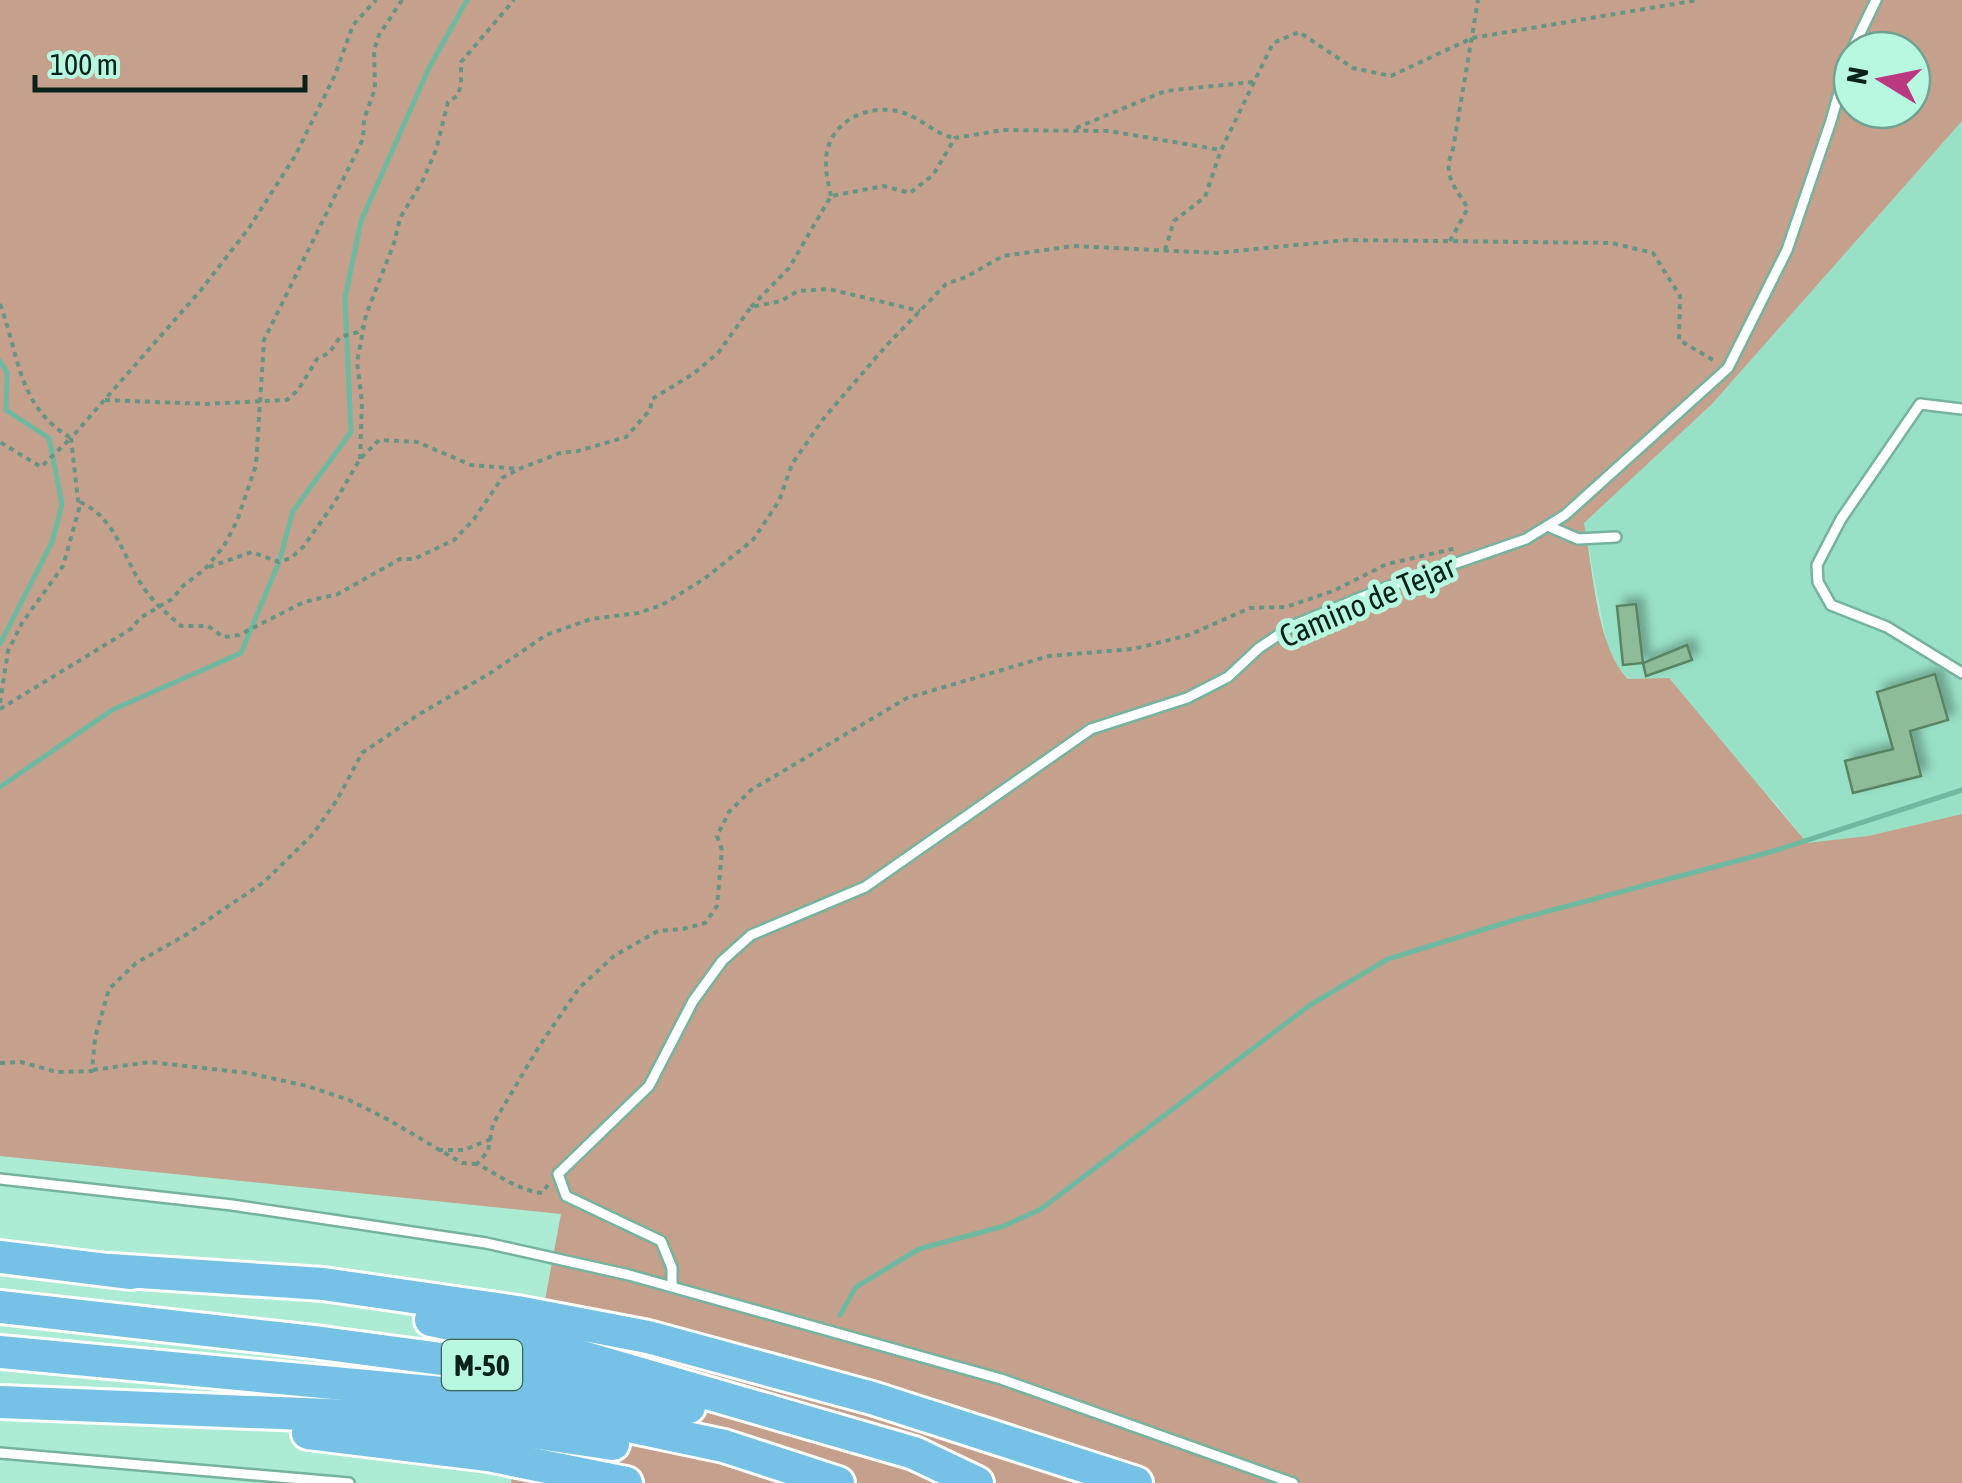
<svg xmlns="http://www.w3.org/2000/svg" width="1962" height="1483" font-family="'Asap Condensed',sans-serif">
<defs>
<filter id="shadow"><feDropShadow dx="7" dy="-7" stdDeviation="5" flood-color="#0004"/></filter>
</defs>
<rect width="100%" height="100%" fill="#acebd4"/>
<!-- built -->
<path fill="#98e0c6" d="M1962 121V814L1868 836 1807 844 1775 802 1618 669 1607 645 1584 523 1712 404Z"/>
<!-- green -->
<path fill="#c5a08c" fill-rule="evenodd" d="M0 0H1962V121L1712 404 1584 523C1593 567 1596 647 1628 679L1669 678 1807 843 1868 836 1962 814V1483H511L561 1214 0 1156ZM1852 50H1912V110H1852Z"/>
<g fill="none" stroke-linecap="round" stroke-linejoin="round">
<!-- stream -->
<g stroke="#70b9a1" stroke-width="5">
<path d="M0 361 7 372 6 410 49 438 62 504 52 542 0 644"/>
<path d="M0 787 112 710 241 653 279 562 293 511 351 432 345 298 361 221 429 68 467 0"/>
<path d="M840 1315 856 1287 919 1249 1004 1226 1041 1209 1310 1005 1388 959 1511 921 1774 851 1962 790"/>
</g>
</g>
<!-- building -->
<g fill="#8fbc98" stroke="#588462" stroke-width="2.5" filter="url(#shadow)">
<path d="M1636 604 1643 663 1623 665 1617 606Z"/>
<path d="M1687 645 1692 660 1646 676 1643 663Z"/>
<path d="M1935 674 1948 720 1910 731 1921 776 1853 793 1845 761 1893 749 1877 692Z"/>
</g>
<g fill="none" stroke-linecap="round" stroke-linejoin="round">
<!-- lane casing -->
<g stroke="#76b39e" stroke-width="14">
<g id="lane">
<path d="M1962 409 1920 404 1841 519 1817 565 1818 582 1831 605 1887 627 1962 673"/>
<path d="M1548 526 1578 539 1616 537"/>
<path d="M0 1179 232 1205 486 1243 629 1275 1001 1379 1293 1483"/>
<path d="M672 1286V1268L661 1241 566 1196 558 1174 649 1086 693 1001 722 961 751 935 865 887 1091 729 1187 698 1228 677 1259 648 1292 626 1387 587 1526 539 1565 515 1728 368 1787 250 1831 121 1850 54 1876 0"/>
<path d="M0 1453 349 1483"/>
</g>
</g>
<!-- highway casing -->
<g stroke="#fff" stroke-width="38">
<g id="highway">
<path d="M0 1257 131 1273"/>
<path d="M110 1270 323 1284 517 1312 648 1337 872 1398 1136 1483"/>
<path d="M0 1307 313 1342 502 1367 689 1407"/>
<path d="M431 1320 510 1336 914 1453 977 1483"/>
<path d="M0 1352 496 1398 724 1446 838 1483"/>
<path d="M0 1402 404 1418 492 1426 613 1444"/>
<path d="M308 1433 488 1455 626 1483"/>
</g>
</g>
<!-- path -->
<g stroke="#669584" stroke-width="4" stroke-dasharray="5 5" stroke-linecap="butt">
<path d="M1076 128 1165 91 1253 82"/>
<path d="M831 196C829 186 826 175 826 165 824 126 862 104 897 111 919 116 935 134 954 138"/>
<path d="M1450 241 1468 208C1454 186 1442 175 1453 149L1478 0"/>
<path d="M1165 250 1174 221 1205 197 1221 150"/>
<path d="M0 304C20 358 18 407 71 438L41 467 0 442"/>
<path d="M751 307 789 268 831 196 884 186 910 193 933 175 955 138 1003 130 1109 131 1221 150 1273 43 1299 32 1353 68 1391 76 1472 38 1698 0"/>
<path d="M105 400 206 404 287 400 298 390 317 359 329 353 340 337 358 332 364 326"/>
<path d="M360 459 362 402 357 362 366 315 394 243 400 218 423 180 436 150 448 102 457 96 461 86V62L514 0"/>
<path d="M80 502C118 519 123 560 146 591 156 605 169 615 181 626H208L223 637 239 635 304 602 338 594 400 559H414L454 540 474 519 502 478 519 469"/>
<path d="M209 567 252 552 279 562 291 558 303 547 333 505 360 459 379 440 417 442 471 465 519 469 560 453 578 451 626 437 650 410 652 399 693 374 718 353 751 307 781 301 798 291 829 289 920 311"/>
<path d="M0 703 8 651 22 623 63 566 79 509 71 438 201 290 249 228 295 156 335 75 353 25 376 0"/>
<path d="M0 709 131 629 140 618 172 599 183 586 205 569 224 546 237 521 256 465 264 340 363 139 364 119 375 89 374 50 379 35 402 0"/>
<path d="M0 1063 21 1062 57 1072 92 1071 95 1038 109 989 136 963 184 936 264 882 313 834 337 800 362 753 418 715 492 672 546 635 591 619 638 613 662 605 704 579 753 540 779 501 792 464 824 418 885 347 946 284 966 277 1003 256 1073 246 1217 253 1347 240 1612 243 1653 253 1680 296 1679 340 1715 361"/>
<path d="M93 1070 150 1062 248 1073 307 1086 349 1100 387 1119 462 1163 477 1164"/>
<path d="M438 1150H464L491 1139"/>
<path d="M548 1185 542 1193C517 1190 499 1175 477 1164L488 1151 493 1124 540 1045 579 988 614 956 658 931 683 929 705 923 717 906 722 850 717 836 729 812 751 790 907 698 1049 656 1133 649 1189 635 1250 608 1286 607 1333 591 1387 564 1457 548"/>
</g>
<!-- lane -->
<use href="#lane" stroke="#fff" stroke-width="9"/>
<!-- highway -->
<use href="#highway" stroke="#76c1e6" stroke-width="32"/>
</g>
<g text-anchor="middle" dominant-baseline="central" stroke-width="10" stroke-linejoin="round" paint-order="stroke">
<!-- shield labels -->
<rect fill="#b8f8e1" stroke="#3d6256" stroke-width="2.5" x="442" y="1340" width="80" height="50" rx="8"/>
<g font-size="30" font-weight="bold" fill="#08221a">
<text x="482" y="1365">M-50</text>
</g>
<!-- street labels -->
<g font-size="32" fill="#08221a" stroke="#b8f8e1">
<text transform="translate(1367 601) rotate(-23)">Camino de Tejar</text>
</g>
</g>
<!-- north arrow -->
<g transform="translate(1882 80) rotate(280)"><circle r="48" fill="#b8f8e1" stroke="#72a291" stroke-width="2.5"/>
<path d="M0-8L18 38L0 25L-18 38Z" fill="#ba3880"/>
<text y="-15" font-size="28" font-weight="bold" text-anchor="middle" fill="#08221a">N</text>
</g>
<!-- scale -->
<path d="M35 75v15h270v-15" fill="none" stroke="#08221a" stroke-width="5"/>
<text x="50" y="75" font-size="30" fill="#08221a" stroke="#b8f8e1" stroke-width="8" paint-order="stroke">100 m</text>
</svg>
